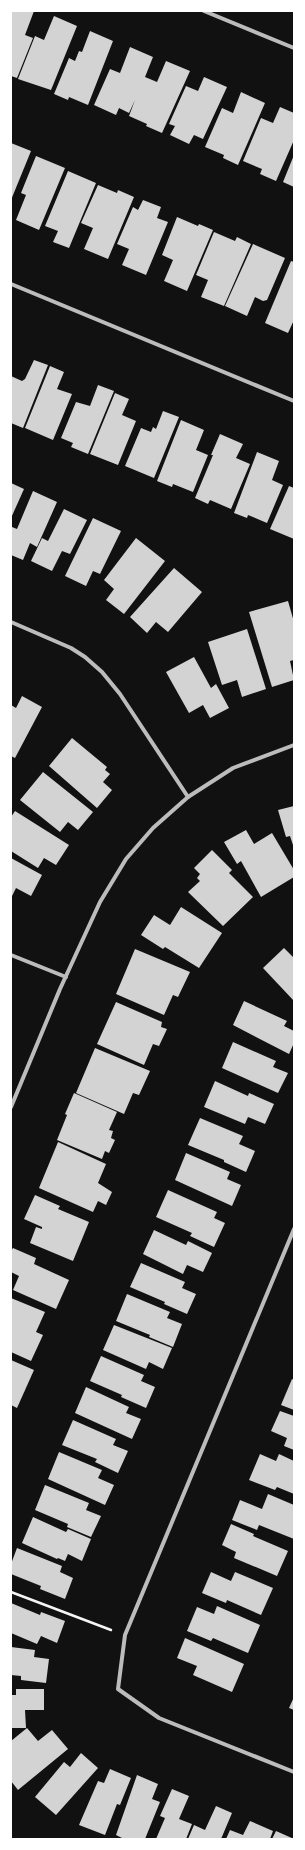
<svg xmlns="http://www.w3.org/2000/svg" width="305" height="1850" font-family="'Nunito Sans',sans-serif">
<rect width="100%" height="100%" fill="#111"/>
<!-- building -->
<g fill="#d3d3d3">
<path d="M11 11H34L25 35 33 38 17 78 11 76Z"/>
<path d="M54 16 77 26 51 90 18 79 35 36 44 40Z"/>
<path d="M90 31 113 41 88 105 69 97 68 100 54 94 69 58 75 61 79 51 82 52Z"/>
<path d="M130 47 153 57 145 77 157 82 166 61 190 71 162 133 146 126 147 124 129 116 135 100 129 113 119 108 116 115 94 105 110 69 120 73Z"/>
<path d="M204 77 227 87 203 139 194 135 189 144 170 135 175 126 169 124 186 86 198 91Z"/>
<path d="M241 92 265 103 238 165 223 158 224 155 205 147 222 108 233 113Z"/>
<path d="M280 107 294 113V140L276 181 260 174 262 169 243 161 261 118 273 123Z"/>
<path d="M11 143 31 151 11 200Z"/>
<path d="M294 155V187L283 182Z"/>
<path d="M36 156 65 168 39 230 16 220 26 195 21 193Z"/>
<path d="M68 171 96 183 69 248 53 242 58 231 45 226Z"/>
<path d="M98 185 117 193 118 190 134 197 108 259 84 249 93 228 81 223Z"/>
<path d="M143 200 161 207 157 218 168 222 146 275 122 265 129 249 117 244 133 207 138 210Z"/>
<path d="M177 217 198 226 199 224 213 230 187 291 164 281 173 260 162 255Z"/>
<path d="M214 232 235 241 237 237 251 244 224 306 201 297 208 280 196 275Z"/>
<path d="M253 244 285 258 267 300 263 301 255 297 247 316 225 306Z"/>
<path d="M291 261 294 262V320L288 333 265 323Z"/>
<path d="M34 360 48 365 23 428 11 423V376L22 381 25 379Z"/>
<path d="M50 366 64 372 57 389 72 394 53 440 25 428Z"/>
<path d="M98 385 114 391 88 454 71 447 73 443 61 438 76 402 90 406Z"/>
<path d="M115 393 129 399 122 415 136 421 118 465 90 454Z"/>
<path d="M163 411 179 417 154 478 125 466 141 428 151 432 153 427 156 429Z"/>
<path d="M181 420 204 430 196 450 208 455 193 492 173 484 172 487 157 481Z"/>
<path d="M220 434 243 444 236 458 250 464 231 509 210 500 208 504 195 498 213 455H211Z"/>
<path d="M257 452 279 461 272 480 283 485 267 523 248 515 247 518 234 513Z"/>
<path d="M11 483 24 489 11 518Z"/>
<path d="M289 486 294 488V539L270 529Z"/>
<path d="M33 491 57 502 37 547 30 543 23 560 11 555V530L12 527 17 529Z"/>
<path d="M64 509 87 520 70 554 62 551 52 571 31 561 42 538 48 541Z"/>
<path d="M93 518 121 531 100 574 93 571 86 586 65 576Z"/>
<path d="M136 538 165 561 124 614 106 600 114 589 104 580Z"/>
<path d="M174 568 202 592 168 632 156 622 147 633 130 617Z"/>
<path d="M288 601 294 622V660L290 661 294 680 272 687 249 612Z"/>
<path d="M247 629 266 689 242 697 237 680 222 685 208 642Z"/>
<path d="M194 657 211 688 216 684 229 708 210 718 203 705 189 713 166 672Z"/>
<path d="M22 696 42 707 15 758 11 756V705L16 708Z"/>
<path d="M72 738 107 767 105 770 110 774 103 782 112 790 97 808 49 766Z"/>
<path d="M43 772 93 812 78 830 68 822 60 832 20 800Z"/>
<path d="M294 806V848L290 836 286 837 278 810Z"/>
<path d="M15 811 69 845 56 865 44 858 38 868 11 851V817Z"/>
<path d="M246 830 254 844 272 833 294 870V877L261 897 241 861 237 864 224 842Z"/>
<path d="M212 850 232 870 229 873 253 897 223 926 188 892 200 881 197 878 200 874 194 868Z"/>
<path d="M11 858 42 875 31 896 16 888 11 898Z"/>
<path d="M181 907 222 933 199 968 165 947 163 949 141 935 154 915 170 925Z"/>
<path d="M284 948 294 958V1001L263 968Z"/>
<path d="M135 949 190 972 178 997 173 995 164 1015 116 994Z"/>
<path d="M244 1001 287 1021 284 1026 294 1031V1043L289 1054 233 1025Z"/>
<path d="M116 1002 162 1022 161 1027 167 1029 159 1046 153 1044 144 1065 97 1044Z"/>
<path d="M233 1042 276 1061 273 1067 288 1073 278 1093 222 1068Z"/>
<path d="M95 1048 150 1071 139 1095 133 1093 124 1114 76 1093Z"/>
<path d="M215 1081 248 1096 249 1093 274 1104 265 1124 248 1117 245 1124 204 1107Z"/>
<path d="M74 1093 117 1112 109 1130 113 1131 111 1138 115 1140 109 1153 105 1151 102 1159 57 1140 67 1115 65 1114Z"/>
<path d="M200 1118 243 1136 239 1144 255 1151 246 1172 224 1162V1160L188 1145Z"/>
<path d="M58 1142 106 1164 98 1183 112 1192 106 1205 98 1201 93 1212 39 1188Z"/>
<path d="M186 1153 230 1172 227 1179 241 1185 232 1206 175 1180Z"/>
<path d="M168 1190 217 1212 214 1218 225 1223 214 1247 190 1236 192 1233 156 1217Z"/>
<path d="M35 1195 60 1206 58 1209 89 1222 73 1261 30 1243 36 1227 42 1229V1227L24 1219Z"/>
<path d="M154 1230 186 1245 188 1241 212 1253 203 1272 187 1265 183 1274 143 1254Z"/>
<path d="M13 1248 36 1258 34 1264 69 1280 56 1309 13 1290 19 1276 11 1272V1251Z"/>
<path d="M141 1263 185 1282 182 1288 196 1294 187 1314 164 1304 165 1302 130 1287Z"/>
<path d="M127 1294 170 1312 167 1318 182 1324 173 1347 149 1337 150 1335 116 1321Z"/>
<path d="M11 1298 45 1312 36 1332 43 1335 31 1361 11 1352Z"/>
<path d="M114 1325 172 1348 163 1369 149 1362 146 1369 103 1350Z"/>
<path d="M101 1356 144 1375 141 1381 155 1387 146 1408 121 1397 122 1395 90 1381Z"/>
<path d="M11 1360 34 1370 17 1408 11 1405Z"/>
<path d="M292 1379 294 1380V1410L281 1405Z"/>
<path d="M86 1387 129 1407 126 1413 141 1419 132 1439 75 1413Z"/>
<path d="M280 1411 294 1416V1450L284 1446 287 1438 271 1431Z"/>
<path d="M73 1420 116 1439 113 1445 128 1451 118 1473 95 1462 97 1459 62 1445Z"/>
<path d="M59 1452 102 1470 98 1478 114 1485 105 1505 48 1479Z"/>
<path d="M260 1454 276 1461 279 1454 294 1461V1494L277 1487 275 1490 249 1480Z"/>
<path d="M45 1485 89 1503 86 1510 101 1516 91 1537 67 1527 68 1524 35 1510Z"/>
<path d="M268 1494 294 1505V1539L259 1525 257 1530 232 1520 240 1500 262 1509Z"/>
<path d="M33 1517 66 1532 68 1529 91 1539 82 1561 68 1554 65 1561 58 1558 57 1559 22 1543Z"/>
<path d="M231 1524 254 1534 253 1536 288 1551 277 1576 234 1558 236 1552 222 1545Z"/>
<path d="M17 1548 62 1566 60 1572 73 1578 65 1599 40 1589 41 1586 11 1574V1564Z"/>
<path d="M211 1572 231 1581 235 1572 273 1588 261 1615 227 1600 226 1603 202 1593Z"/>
<path d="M11 1603 40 1615 41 1612 65 1621 57 1643 41 1636 37 1644 11 1633Z"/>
<path d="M217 1606 260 1625 248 1653 213 1638 211 1641 187 1631 197 1607 214 1614Z"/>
<path d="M185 1638 244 1664 232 1692 193 1675 197 1666 177 1658Z"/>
<path d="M11 1647 35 1650 34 1657 49 1659 46 1683 21 1680V1676L11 1675Z"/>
<path d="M16 1689H44V1710H25L26 1728H11V1695H16Z"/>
<path d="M294 1697V1710L289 1708Z"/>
<path d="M27 1728 38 1741 52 1730 68 1749 18 1790 11 1781V1741Z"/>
<path d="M81 1753 98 1768 56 1815 35 1797 64 1762 70 1767Z"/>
<path d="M110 1769 131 1778 120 1805 117 1804 105 1835 79 1825 98 1781 104 1783Z"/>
<path d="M137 1775 158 1784 152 1799 160 1802 145 1839H124L116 1835Z"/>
<path d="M172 1789 189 1796 179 1819 192 1824 186 1839H156L165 1818 160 1816Z"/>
<path d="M216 1806 232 1813 221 1839H188L194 1825 205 1830Z"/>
<path d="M250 1821 273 1831 270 1839H226L230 1830 243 1835Z"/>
<path d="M276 1831 294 1839H272Z"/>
</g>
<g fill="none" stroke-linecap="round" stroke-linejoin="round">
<!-- path -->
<path stroke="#f5f5f5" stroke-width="2.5" d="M11 1592 111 1630"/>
<!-- minor -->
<g stroke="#bcbcbc" stroke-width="4">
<path d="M204 11 294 48"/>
<path d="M11 284 294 401"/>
<path d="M11 622 71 648 85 657 102 672 120 694 188 797"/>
<path d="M11 955 66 977"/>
<path d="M11 1107 60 989 100 902 126 859 153 828 188 797 233 768 294 745"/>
<path d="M294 1229 125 1635 118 1689 159 1718 294 1772"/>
</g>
</g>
<!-- border -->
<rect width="305" height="1850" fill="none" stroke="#ffffff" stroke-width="24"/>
</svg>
